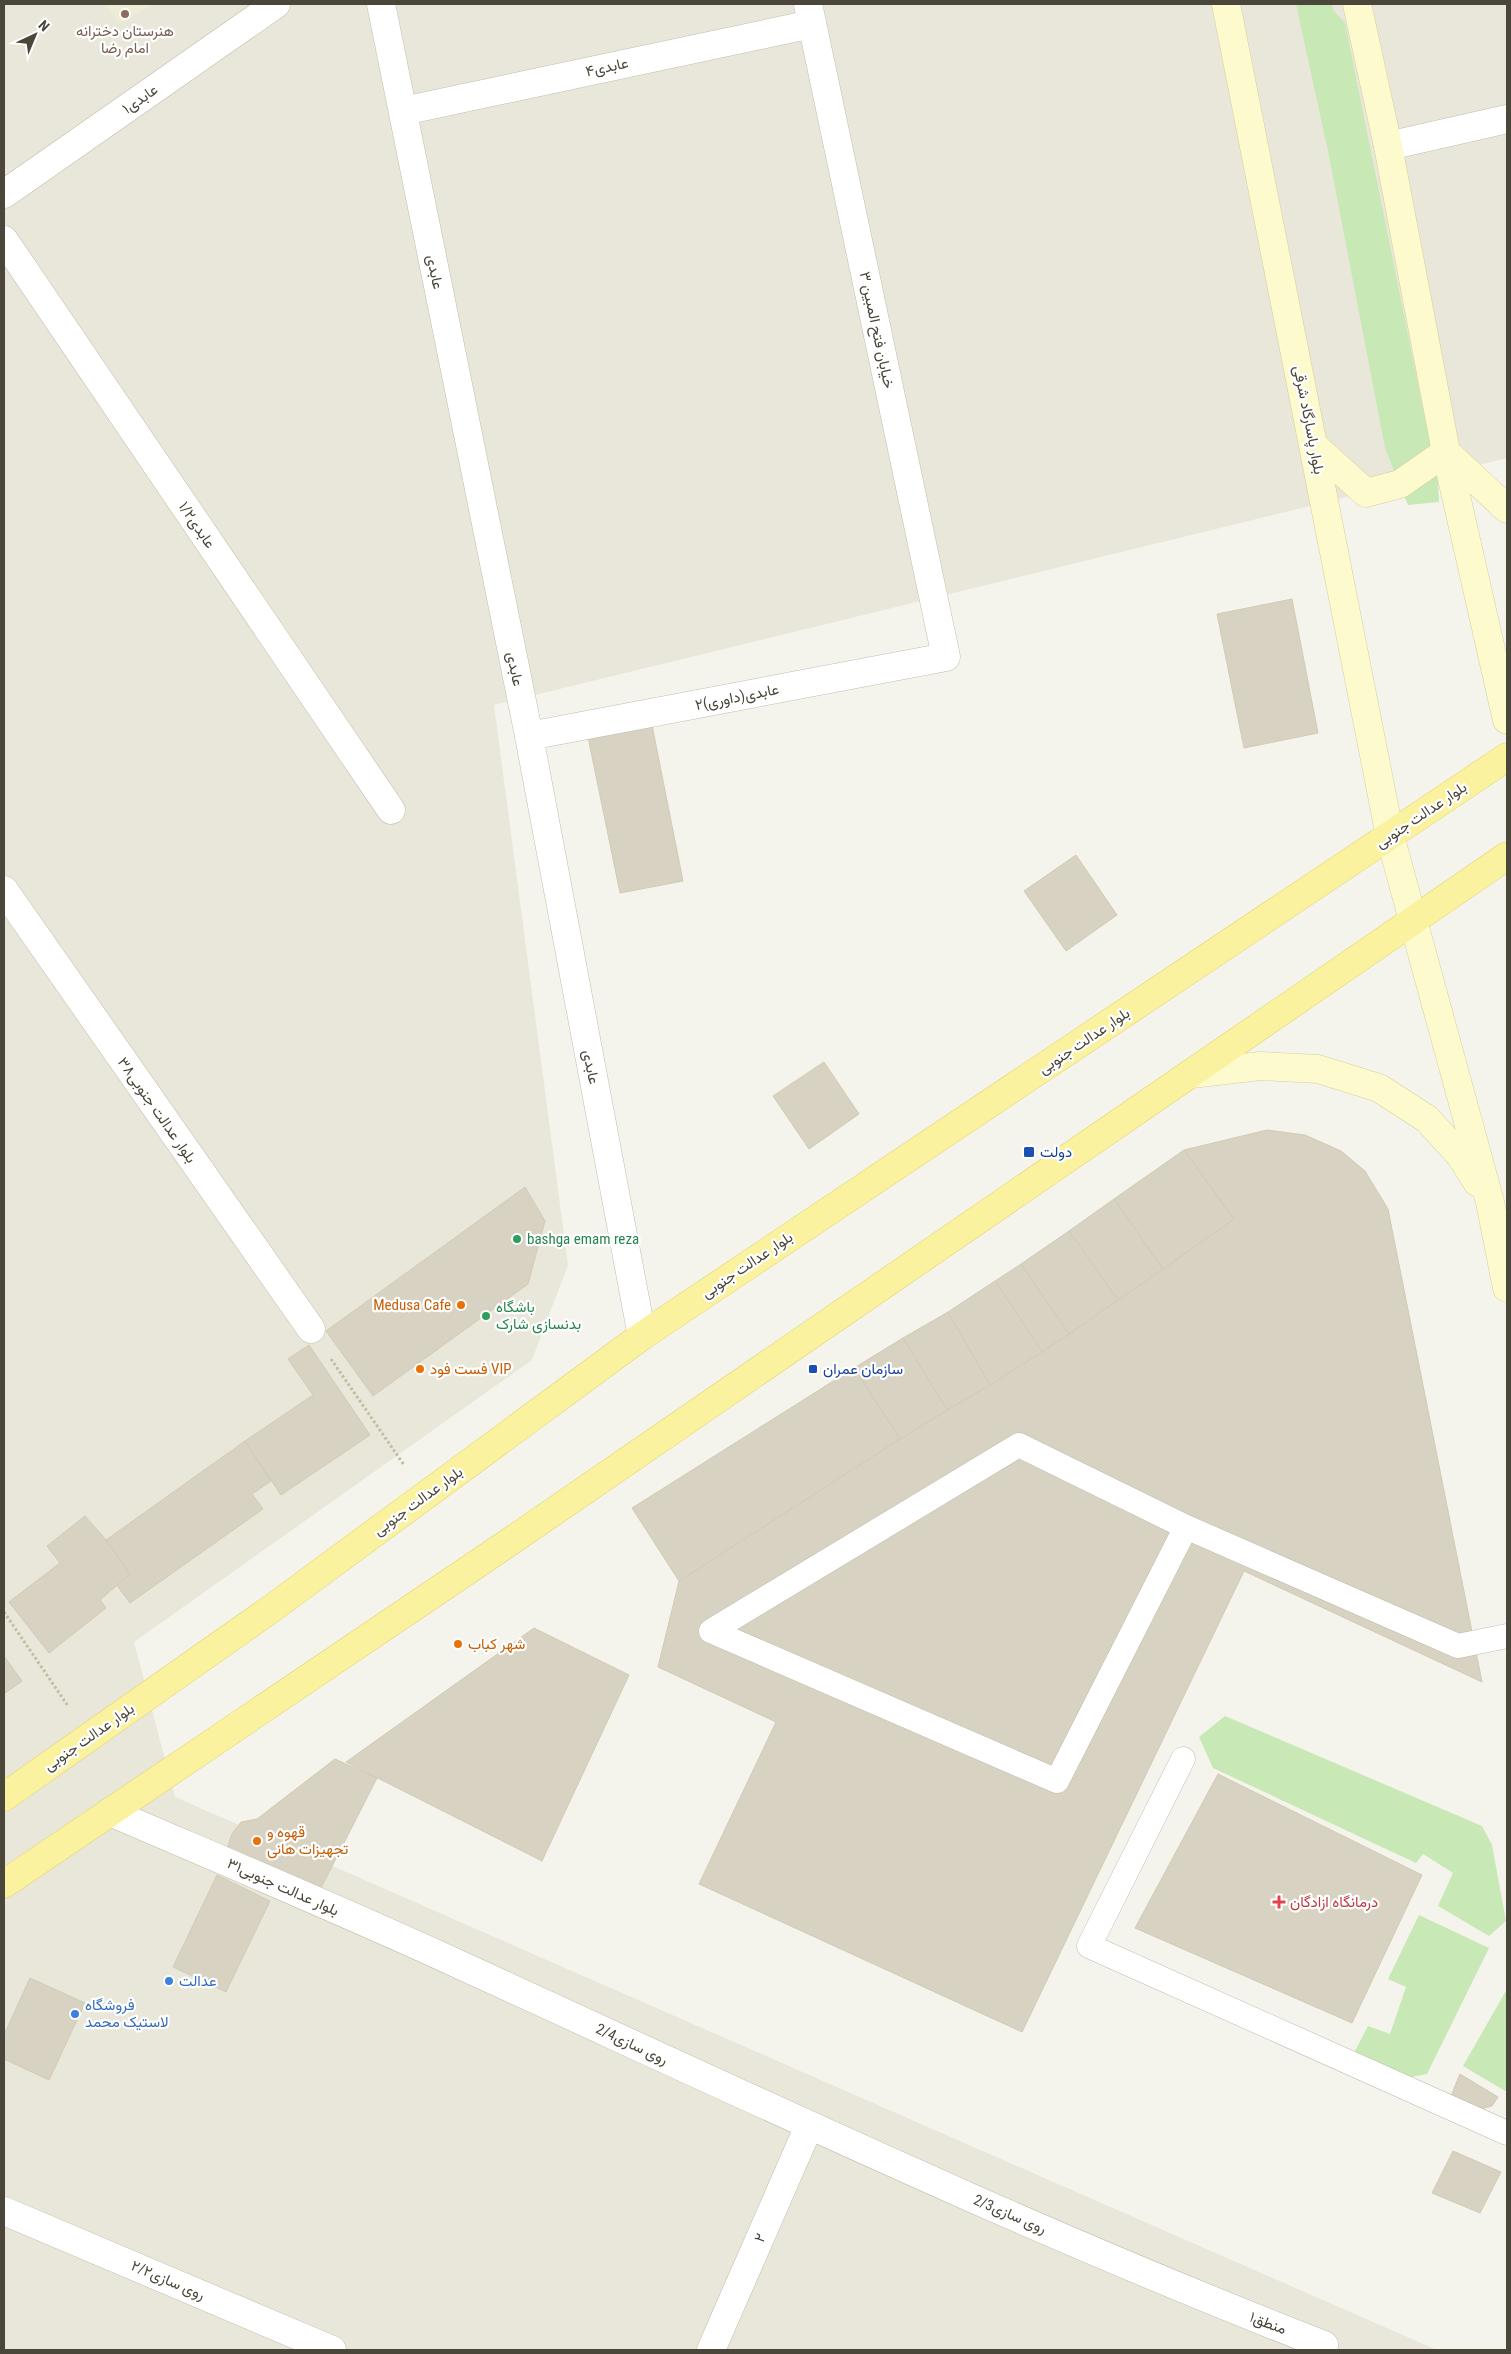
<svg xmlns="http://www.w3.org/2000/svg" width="1511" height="2354" font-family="'Roboto Condensed',Vazirmatn,sans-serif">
<rect width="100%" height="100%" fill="#f5f4ec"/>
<!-- residential -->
<path fill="#e9e7da" d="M4 4H1507V458L494 705 568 1265 532 1360 134 1642 175 1797 1437 2350H4Z"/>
<!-- education -->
<path fill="#eeebd6" d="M105 4H155L119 24Z"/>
<!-- green -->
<g fill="#c8e8b6">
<path d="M1296 4H1332L1333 10 1345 23 1438 483 1439 502 1408 505 1385 448 1329 156Z"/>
<path d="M1225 1716 1482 1826 1492 1845 1506 1921 1489 1936 1438 1906 1453 1873 1423 1854 1416 1863 1213 1768 1199 1737Z"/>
<path d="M1419 1915 1489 1948 1427 2074 1407 2078 1354 2053 1368 2026 1390 2034 1406 1987 1388 1979Z"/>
<path d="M1507 1989V2092L1463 2066Z"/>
</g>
<!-- building -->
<g fill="#d7d2c1" stroke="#d1cbb5">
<path d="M1292 599 1318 733 1244 748 1217 614Z"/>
<path d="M652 725 683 881 620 893 588 737Z"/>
<path d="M1076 855 1117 915 1066 951 1024 891Z"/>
<path d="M824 1062 859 1114 809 1149 773 1096Z"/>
<path d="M1267 1130 1305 1135 1341 1151 1365 1171 1388 1209 1482 1682 1244 1571 1022 2032 699 1884 776 1722 658 1667 679 1581 900 1439 1042 1352 1234 1219 1184 1150Z"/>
<path d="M1184 1150 1234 1219 1163 1269 1114 1199Z"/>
<path d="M525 1187 545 1221 528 1284 373 1396 326 1331Z"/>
<path d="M1114 1199 1163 1269 1118 1300 1069 1231Z"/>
<path d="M1069 1231 1118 1300 1069 1334 1021 1264Z"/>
<path d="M1021 1264 1069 1334 1042 1352 995 1281Z"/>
<path d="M995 1281 1042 1352 990 1385 948 1312Z"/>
<path d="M948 1312 990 1385 947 1410 903 1338Z"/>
<path d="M903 1338 947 1410 900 1439 854 1368Z"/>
<path d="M309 1345 370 1435 281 1495 245 1441 313 1395 288 1359Z"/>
<path d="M854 1368 900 1439 679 1581 632 1508Z"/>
<path d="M245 1441 271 1481 252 1494 263 1509 130 1603 116 1584 130 1574 106 1540Z"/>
<path d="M85 1516 106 1540 130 1574 100 1600 106 1608 49 1653 9 1602 60 1563 47 1546Z"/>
<path d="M534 1628 629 1675 542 1861 346 1762Z"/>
<path d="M4 1656 22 1681 4 1694Z"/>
<path d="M335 1759 377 1778 320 1890 263 1862 238 1863 227 1849 232 1834 241 1822 257 1819Z"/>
<path d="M1218 1774 1422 1875 1352 2023 1135 1928Z"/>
<path d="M217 1875 270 1901 226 1992 173 1967Z"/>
<path d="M30 1978 85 2003 49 2080 4 2059V2035Z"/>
<path d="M1460 2074 1498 2097 1492 2106 1477 2110 1451 2096Z"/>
<path d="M1453 2151 1501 2172 1480 2213 1432 2193Z"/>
</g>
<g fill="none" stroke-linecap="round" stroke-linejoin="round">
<!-- service casing -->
<g stroke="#c1beae" stroke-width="25">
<g id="service">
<path d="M1186 1527 1057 1781 711 1631 1019 1445 1186 1527 1458 1646 1507 1636"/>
<path d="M1183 1759 1089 1946 1507 2133"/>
</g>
</g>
<!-- minor casing -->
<g stroke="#c1beae" stroke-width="29">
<g id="minor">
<path d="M403 111 812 24"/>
<path d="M1388 146 1507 119"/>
<path d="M4 194 276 4"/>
<path d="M4 240 391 810"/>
<path d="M529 736 946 657 808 4"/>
<path d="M4 890 311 1329"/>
<path d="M110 1812C226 1862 343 1911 458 1964 745 2095 1030 2231 1324 2345"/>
<path d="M4 2211 332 2350"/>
<path d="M711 2350 809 2126"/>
</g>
</g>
<!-- tertiary casing -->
<g stroke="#c1beae" stroke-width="29">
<path id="tertiary" d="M381 4 529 736 642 1336"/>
</g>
<!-- secondary casing -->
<g stroke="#d3cf9d" stroke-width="29">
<g id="secondary">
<path d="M1226 4 1390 836 1490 1202 1507 1288"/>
<path d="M1357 4 1388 146 1446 452 1507 720"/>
<path d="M1314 446 1366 493 1400 484 1446 452"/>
<path d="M1446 452 1507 509"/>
<path d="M1191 1074 1260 1066 1318 1069 1379 1088 1427 1119 1460 1155 1477 1182"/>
</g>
</g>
<!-- primary casing -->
<g stroke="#e1d36e" stroke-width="29">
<g id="primary">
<path d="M4 1797 271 1609 642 1336 1507 757"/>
<path d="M4 1884 508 1543 1507 856"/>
</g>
</g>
<!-- path -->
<g stroke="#c2bca0" stroke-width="3" stroke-dasharray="2.5 2.5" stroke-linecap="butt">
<path d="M331 1359 404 1465"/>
<path d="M4 1612 68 1706"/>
</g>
<!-- service -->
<use href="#service" stroke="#fff" stroke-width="24"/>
<!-- minor -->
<use href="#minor" stroke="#fff" stroke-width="28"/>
<!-- tertiary -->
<use href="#tertiary" stroke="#fff" stroke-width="28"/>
<!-- secondary -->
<use href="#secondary" stroke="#fdface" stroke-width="28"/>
<!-- primary -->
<use href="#primary" stroke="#fbf29f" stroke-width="28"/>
</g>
<!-- markers -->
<circle fill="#8d6e63" stroke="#fff" stroke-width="2" cx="125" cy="14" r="5"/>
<g fill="#1a4fb4" stroke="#fff" stroke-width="2">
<rect x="1023" y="1146" width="12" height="12" rx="2.5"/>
<rect x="808" y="1364" width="10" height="10" rx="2.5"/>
</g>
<g fill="#2e9e5b" stroke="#fff" stroke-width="2">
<circle cx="517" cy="1239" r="5"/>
<circle cx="486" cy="1316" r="5"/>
</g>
<g fill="#e8710a" stroke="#fff" stroke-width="2">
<circle cx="461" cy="1305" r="5"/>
<circle cx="420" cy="1369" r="5"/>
<circle cx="458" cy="1644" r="5"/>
<circle cx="257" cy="1841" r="5"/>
</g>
<path fill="#e0444e" stroke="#fff" stroke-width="2" d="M1276.5 1894.5h5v5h5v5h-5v5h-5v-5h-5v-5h5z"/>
<g fill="#3f7fe0" stroke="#fff" stroke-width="2">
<circle cx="169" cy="1981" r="5"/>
<circle cx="75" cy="2014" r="5"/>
</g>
<g text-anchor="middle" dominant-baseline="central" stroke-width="4.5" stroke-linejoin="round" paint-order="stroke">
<!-- education labels -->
<g font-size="15" fill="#785e54" stroke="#fff">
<text x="125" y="31">هنرستان دخترانه<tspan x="125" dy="17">امام رضا</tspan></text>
</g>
<!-- street labels -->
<g font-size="15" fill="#4a4639" stroke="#fff">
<text transform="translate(607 67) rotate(-12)">عابدی۴</text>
<text transform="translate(140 99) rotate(-35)">عابدی۱</text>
<text transform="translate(435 272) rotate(79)">عابدی</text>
<text transform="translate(877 330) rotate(78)">خیابان فتح المبین ۳</text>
<text transform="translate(1309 420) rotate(79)">بلوار پاسارگاد شرقی</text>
<text transform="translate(197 525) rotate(56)">عابدی۱/۲</text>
<text transform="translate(515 669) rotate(79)">عابدی</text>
<text transform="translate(737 697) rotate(-11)">۲عابدی(داوری)</text>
<text transform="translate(1421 815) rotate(-34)">بلوار عدالت جنوبی</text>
<text transform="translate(1084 1041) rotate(-34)">بلوار عدالت جنوبی</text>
<text transform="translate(591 1067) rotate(79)">عابدی</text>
<text transform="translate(157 1110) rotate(55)">بلوار عدالت جنوبی۳۸</text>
<text transform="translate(747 1265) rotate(-34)">بلوار عدالت جنوبی</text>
<text transform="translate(418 1501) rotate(-36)">بلوار عدالت جنوبی</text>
<text transform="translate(89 1737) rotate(-35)">بلوار عدالت جنوبی</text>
<text transform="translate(283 1887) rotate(24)">بلوار عدالت جنوبی۳۱</text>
<text transform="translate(632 2044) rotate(25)">روی سازی2/4</text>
<text transform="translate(1010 2214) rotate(23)">روی سازی2/3</text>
<text transform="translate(760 2238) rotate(-66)">۲</text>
<text transform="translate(168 2280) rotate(23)">روی سازی۲/۲</text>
<text transform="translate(1268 2323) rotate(21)">منطق۱</text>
</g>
<!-- transit labels -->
<g font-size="15" fill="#164399" stroke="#fff" text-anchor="start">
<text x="1040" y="1152">دولت</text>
<text x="823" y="1369">سازمان عمران</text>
</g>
<!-- leisure labels -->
<g font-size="15" fill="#27864d" stroke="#fff" text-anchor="start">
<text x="527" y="1239">bashga emam reza</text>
<text x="496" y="1307">باشگاه<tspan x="496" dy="17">بدنسازی شارک</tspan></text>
</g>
<!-- food labels -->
<g font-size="15" fill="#c56008" stroke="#fff" text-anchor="start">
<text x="451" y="1305" text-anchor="end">Medusa Cafe</text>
<text x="430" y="1369">فست فود VIP</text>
<text x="468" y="1644">شهر کباب</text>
<text x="267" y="1832">قهوه و<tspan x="267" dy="17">تجهیزات هانی</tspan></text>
</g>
<!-- health labels -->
<g font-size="15" fill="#be3a42" stroke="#fff" text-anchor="start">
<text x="1290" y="1902">درمانگاه ازادگان</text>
</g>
<!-- shop labels -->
<g font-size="15" fill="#366cbe" stroke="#fff" text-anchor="start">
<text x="179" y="1981">عدالت</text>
<text x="85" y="2005">فروشگاه<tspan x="85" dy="17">لاستیک محمد</tspan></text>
</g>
</g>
<!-- border -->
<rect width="1511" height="2354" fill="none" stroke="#4a4639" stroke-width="10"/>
<!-- north arrow -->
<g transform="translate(35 35) rotate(44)" stroke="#ffffff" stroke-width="4" paint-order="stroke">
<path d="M0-4L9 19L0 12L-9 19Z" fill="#4a4639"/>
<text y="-8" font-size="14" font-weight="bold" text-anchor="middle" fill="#4a4639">N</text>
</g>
</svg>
